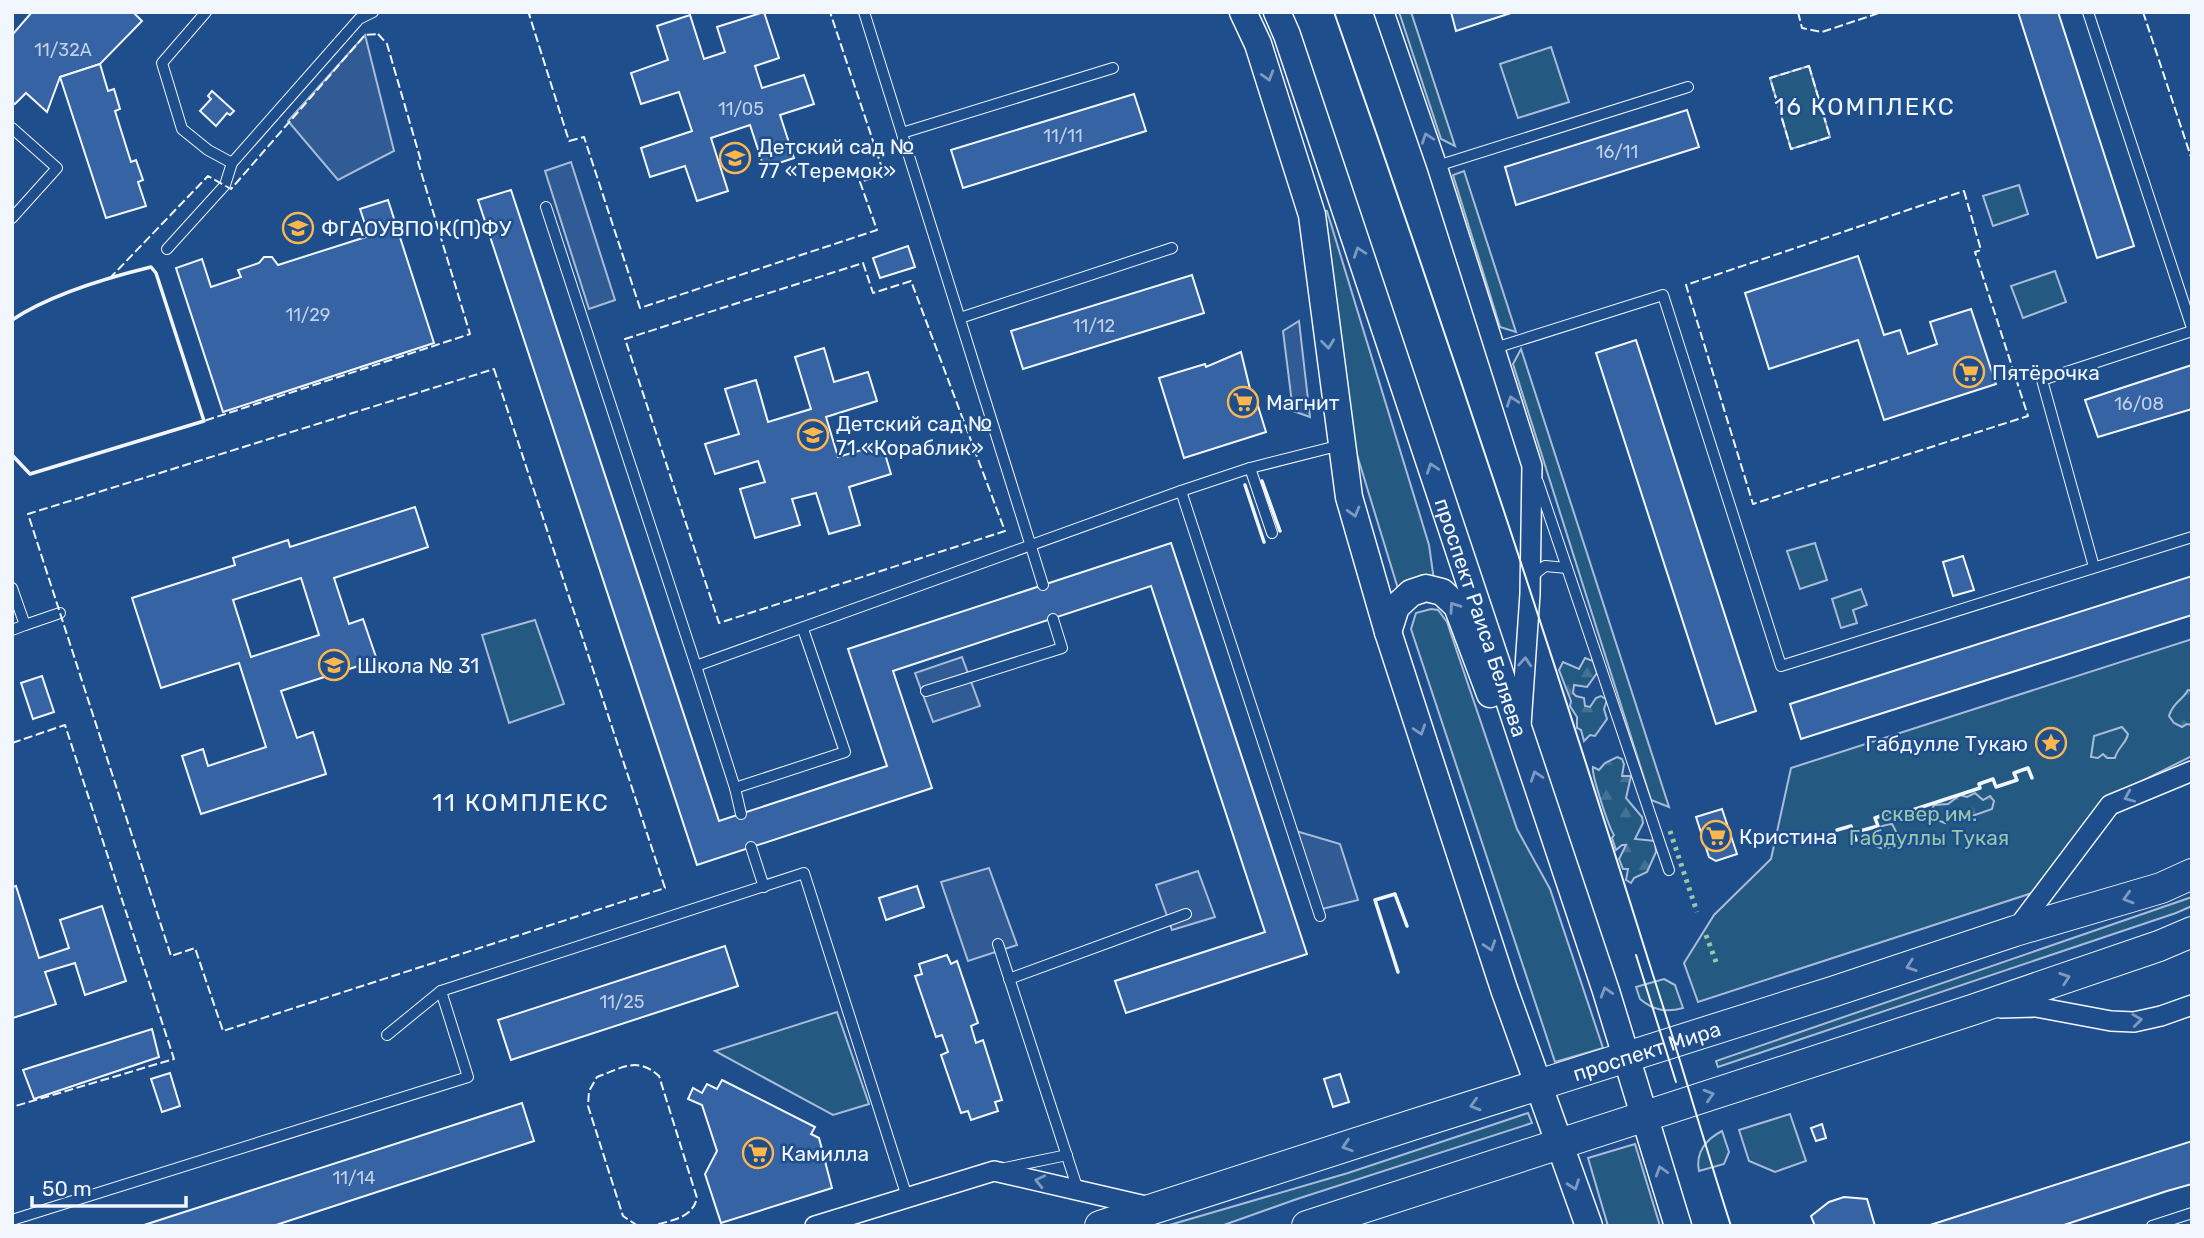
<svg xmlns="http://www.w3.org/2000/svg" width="2204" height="1238" font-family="Rubik,sans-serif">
<defs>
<pattern id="forest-firs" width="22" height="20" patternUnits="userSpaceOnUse" patternTransform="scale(1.75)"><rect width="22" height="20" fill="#245a82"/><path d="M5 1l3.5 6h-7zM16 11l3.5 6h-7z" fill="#447295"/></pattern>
</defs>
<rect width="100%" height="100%" fill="#1f4e8c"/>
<!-- green -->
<g fill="#245a82" stroke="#a8bbd7" stroke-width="2">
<path d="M1399 12H1411L1455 146 1441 139Z"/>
<path d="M1551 47 1569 102 1518 118 1500 64Z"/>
<path d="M1809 66 1830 137 1791 149 1770 78Z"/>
<path d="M1464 171 1516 332 1500 327 1453 175Z"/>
<path d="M2019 185 2028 214 1993 226 1983 196Z"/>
<path d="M1327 211 1429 545 1434 580 1399 592 1354 445 1321 212Z"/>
<path d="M2055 271 2066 302 2023 318 2011 286Z"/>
<path d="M1521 349 1669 807 1651 800 1513 364Z"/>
<path d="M1815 543 1827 580 1800 589 1787 551Z"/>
<path d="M1861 589 1867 605 1853 610 1857 623 1841 628 1832 599Z"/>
<path d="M1431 609 1438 610 1447 622 1517 829 1550 889 1603 1048 1555 1062 1411 629 1416 613Z"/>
<path d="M535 620 564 704 509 723 482 635Z"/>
<path d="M2192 639V756L2108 798 2035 892 1698 1002 1684 963 1714 915 1771 859 1791 768Z"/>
<path d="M2192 897V906L2176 913 1718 1067 1716 1061Z"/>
<path d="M1664 979 1675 985 1683 1008C1666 1013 1653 1010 1640 999L1636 987Z"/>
<path d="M837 1012 869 1104 833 1115 715 1051Z"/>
<path d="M1528 1113 1532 1123 1297 1199 1221 1226H1166L1348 1173Z"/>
<path d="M1790 1114 1806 1161 1775 1172 1749 1161 1739 1130Z"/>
<path d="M1722 1131 1729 1152 1724 1164 1699 1171C1695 1153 1706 1139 1722 1131Z"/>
<path d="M1635 1144 1660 1226H1608L1588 1158Z"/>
</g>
<!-- forest -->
<g fill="url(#forest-firs)" stroke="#a8bbd7" stroke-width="2">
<path d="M1585 658 1593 661 1597 673 1587 687 1574 685 1573 693 1576 696 1584 698 1585 706 1590 707 1596 698 1601 696 1607 700 1604 709 1607 719 1595 736 1590 735 1584 741 1581 730 1577 728V717L1570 706 1571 701 1559 670 1563 662 1579 669Z"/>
<path d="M2188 690 2192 691V725L2187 724 2182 727 2174 723 2169 716C2173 702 2182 701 2188 690Z"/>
<path d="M2122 727 2128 734C2126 744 2117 748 2115 758H2107L2103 754 2098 758 2091 757 2094 736Z"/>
<path d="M1617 757 1622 759 1624 764 1622 776H1631L1626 798 1642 817 1643 823 1635 839 1655 841 1656 852 1647 872 1634 878 1631 883 1626 880 1628 869H1623L1619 859 1626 845H1622L1616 850 1612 838 1614 835C1609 828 1591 774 1593 767L1599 770 1605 763Z"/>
<path d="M1975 793 1983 800 1990 796 1994 801 1992 809 1964 819 1953 817 1945 823 1937 820 1931 812 1934 805 1948 804 1960 795 1967 797Z"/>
<path d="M1892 824 1899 837C1892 852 1877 852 1868 838 1875 829 1881 825 1892 824Z"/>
</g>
<!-- parking -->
<g fill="#305b95" stroke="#a8bbd7" stroke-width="2">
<path d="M365 35 394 151 338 180 288 121Z"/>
<path d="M571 162 615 300 589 309 545 171Z"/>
<path d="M1299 321 1310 417 1293 411 1283 331Z"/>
<path d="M962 657 980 706 933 722 915 673Z"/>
<path d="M1296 831 1340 844 1358 900 1322 909Z"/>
<path d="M989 868 1017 945 968 961 941 882Z"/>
<path d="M1198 871 1215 917 1172 930 1156 885Z"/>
</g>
<!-- building -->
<g fill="#3563a3" stroke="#f2f6ff" stroke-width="2" fill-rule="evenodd">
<path d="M32 12H133L142 21 100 64 60 77 47 112 26 93 15 104 12 102V35Z"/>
<path d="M764 12 779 58 755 66 762 88 804 75 814 104 780 115 794 158 764 168 750 125 711 138 728 191 697 201 685 166 650 177 641 148 692 131 679 92 641 104 631 73 668 60 657 26 690 15 704 59 725 52 717 27Z"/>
<path d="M1451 12H1514L1456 31Z"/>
<path d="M2018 12H2058L2134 246 2097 258Z"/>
<path d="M100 64 108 91 114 89 120 109 115 111 131 162 136 160 143 180 138 182 146 206 106 218 60 77Z"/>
<path d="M212 91 234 111 230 115 227 113 216 126 200 111 211 99 208 96Z"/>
<path d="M1134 94 1146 131 963 188 951 150Z"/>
<path d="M1687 110 1699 147 1516 205 1505 167Z"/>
<path d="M511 190 719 821 887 766 848 649 1171 543 1307 954 1126 1013 1115 981 1265 932 1151 586 893 671 932 788 697 865 478 200Z"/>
<path d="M388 200 434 343 223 412 176 268 202 259 211 287 241 277 238 270 259 263 264 257H272L278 265 369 236 360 209Z"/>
<path d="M908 246 915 267 880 278 873 258Z"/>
<path d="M1858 256 1884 335 1900 330 1908 354 1937 344 1930 322 1971 309 1996 384 1884 420 1858 340 1769 369 1745 293Z"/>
<path d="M1192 275 1204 313 1023 369 1011 331Z"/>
<path d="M1636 340 1756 711 1716 724 1596 353Z"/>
<path d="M824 348 834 382 868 372 877 401 826 417 838 457 882 444 891 474 849 487 860 525 829 534 816 493 792 499 800 525 755 538 740 489 765 482 758 461 715 474 705 444 739 434 725 389 756 380 768 422 811 409 795 357Z"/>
<path d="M1241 352 1251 393H1254L1266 432 1184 458 1159 378 1205 364 1206 367Z"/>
<path d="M2192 365V409L2098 437 2085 400Z"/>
<path d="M415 507 428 547 334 578 349 624 363 619 377 660 281 691 297 738 313 732 326 774 201 814 182 756 203 749 208 766 266 747 239 663 161 688 132 598 235 565 233 558 288 540 290 547ZM301 578 319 635 251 657 233 600Z"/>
<path d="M1963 556 1974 590 1953 596 1943 562Z"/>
<path d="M2192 576V615L1801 739 1790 704Z"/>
<path d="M42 676 54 712 33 719 21 683Z"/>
<path d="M1722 809 1737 854 1716 861 1709 857 1696 817Z"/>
<path d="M16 886 39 958 69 948 60 920 102 906 126 981 85 995 75 963 45 972 56 1004 13 1018 12 887Z"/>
<path d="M917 886 924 907 886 920 879 898Z"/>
<path d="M725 946 738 986 511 1060 498 1020Z"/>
<path d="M947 955 951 964 957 961 978 1023 971 1026 976 1043 983 1040 1002 1100 995 1102 998 1111 971 1120 968 1111 961 1113 941 1055 948 1052 942 1035 936 1037 915 976 922 974 919 964Z"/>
<path d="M152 1029 159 1057 34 1099 23 1070Z"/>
<path d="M170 1073 180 1106 162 1112 151 1079Z"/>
<path d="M1340 1074 1349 1102 1333 1107 1324 1079Z"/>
<path d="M722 1080 815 1127 811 1134 819 1138 832 1188 721 1223 705 1174 717 1151 702 1105 688 1099 693 1088 702 1093 707 1084 717 1089Z"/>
<path d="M522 1103 534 1141 374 1193 273 1226H141Z"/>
<path d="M1822 1124 1826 1138 1816 1141 1811 1128Z"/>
<path d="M2192 1141V1184L2167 1191 2061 1226H1927Z"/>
<path d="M1844 1197 1867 1199 1875 1226H1815L1811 1216 1829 1202Z"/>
</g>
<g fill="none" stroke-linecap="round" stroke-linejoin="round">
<!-- lane casing -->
<g stroke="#f2f6ff" stroke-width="12">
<g id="lane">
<path d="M206 12 162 63 182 129 208 150 232 163"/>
<path d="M864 12 1043 585"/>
<path d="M2088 12 2192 328"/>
<path d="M12 128 57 168 12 218"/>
<path d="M902 133 1113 68"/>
<path d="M1437 166 1688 87"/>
<path d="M546 207 696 666 1181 491 1250 468 1341 445"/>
<path d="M167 249 225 185 232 163 359 19 373 12"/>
<path d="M960 318 1172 248"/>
<path d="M1495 348 1663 295 1781 666 2192 537"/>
<path d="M1250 468 1272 533"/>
<path d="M1538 482 1669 870"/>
<path d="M1181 491 1320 916"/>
<path d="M2094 567 2042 380 2192 331"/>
<path d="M1531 577 1545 566 1567 568"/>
<path d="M12 588 25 625 12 630"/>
<path d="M25 625 60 613"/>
<path d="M696 666 735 788 845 752 803 629"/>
<path d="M926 691 1062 648 1053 619"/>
<path d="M735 788 741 814"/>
<path d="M751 847 764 887"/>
<path d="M998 944 1078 1190"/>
<path d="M1009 979 1186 914"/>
<path d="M387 1035 441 991"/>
<path d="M1005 1168 1067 1155"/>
<path d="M12 1220 468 1077 441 991 804 873 907 1197"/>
<path d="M2152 1226 2192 1213"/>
</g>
</g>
<!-- street casing -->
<g stroke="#f2f6ff" stroke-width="22">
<g id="street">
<path d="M1384 12 1437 166 1532 466 1530 594 1521 725"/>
<path d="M2015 931 2110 805 2192 771"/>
<path d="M2001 1008 2036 1007 2111 1021 2134 1022 2161 1016 2192 1005"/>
<path d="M815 1226 994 1171 1150 1207"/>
</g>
</g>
<!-- secondary casing -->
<g stroke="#f2f6ff" stroke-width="29">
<g id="secondary">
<path d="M1243 12 1258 44 1312 215 1349 497 1388 632 1504 989 1589 1226"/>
<path id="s1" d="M1277 12 1287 35 1606 991 1678 1226"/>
<path d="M1388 632 1396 607 1411 593 1426 588 1442 592 1457 606 1490 694"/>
</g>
</g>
<!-- primary casing -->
<g stroke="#f2f6ff" stroke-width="32">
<g id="primary">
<path id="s2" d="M1100 1226 1412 1125 1835 991 2015 931 2161 888 2192 874"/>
<path d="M1307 1226 1972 1010 2159 946 2192 932"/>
</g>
</g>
<!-- lane -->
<use href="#lane" stroke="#1f4e8c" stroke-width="10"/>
<!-- street -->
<use href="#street" stroke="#1f4e8c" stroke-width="19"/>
<!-- secondary -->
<use href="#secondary" stroke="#1f4e8c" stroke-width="26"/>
<!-- primary -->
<use href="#primary" stroke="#1f4e8c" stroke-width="30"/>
<!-- tram -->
<g stroke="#f2f6ff" stroke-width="2">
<path d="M1334 12C1446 331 1552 652 1653 975 1680 1058 1704 1142 1731 1226"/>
<path d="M1636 955 1676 1082"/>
</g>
<!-- hedge -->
<g stroke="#97c8a6" stroke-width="5" stroke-dasharray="3.5 5" stroke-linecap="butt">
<path d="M1670 831 1697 912"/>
<path d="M1706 935 1716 962"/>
</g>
<!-- fence -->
<g stroke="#f2f6ff" stroke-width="2" stroke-dasharray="9 3.5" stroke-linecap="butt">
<path d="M533 12 529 14 569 141 584 137 640 308 877 230 860 182 884 174 830 12"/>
<path d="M1798 12 1802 28 1822 32 1882 12"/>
<path d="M2143 12 2192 160"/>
<path d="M378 34 387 44 421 161 418 162 470 334 204 421 156 273 151 267 111 277 208 176 231 189 365 35Z"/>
<path d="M1809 66 1830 137 1791 149 1770 78Z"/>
<path d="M1964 191 1981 250 1975 252 2028 416 1753 504 1686 285Z"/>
<path d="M863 263 873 293 911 281 1005 531 719 623 625 339Z"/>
<path d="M494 369 665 888 223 1031 195 948 171 956 28 514Z"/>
<path d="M12 743 65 725 174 1059 12 1107"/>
<path d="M638 1226 623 1216 588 1106 589 1091 597 1077C622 1068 637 1056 659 1076L697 1198C692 1219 671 1220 652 1226"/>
</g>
<!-- wall -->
<g stroke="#f2f6ff" stroke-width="3.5">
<path d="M12 320C51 294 106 278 151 267L156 273 204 421 30 474 12 455"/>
<path d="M1262 481 1280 531"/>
<path d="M1245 485 1264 542"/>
<path d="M1837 830 1851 826 1856 840"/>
<path d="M1853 833 1878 826 1875 818 1889 813 1891 817 1980 788 1979 784 1993 779 1996 787 2017 780 2014 773 2028 768 2032 778"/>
<path d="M1398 972 1375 900 1395 894 1407 926"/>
</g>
</g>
<!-- one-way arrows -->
<defs><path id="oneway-chevron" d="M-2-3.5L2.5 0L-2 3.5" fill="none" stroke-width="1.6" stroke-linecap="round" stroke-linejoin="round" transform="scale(1.75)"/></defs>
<g stroke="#7e9ac0">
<use href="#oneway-chevron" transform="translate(1268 76) rotate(73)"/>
<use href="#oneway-chevron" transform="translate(1427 138) rotate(-109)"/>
<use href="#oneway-chevron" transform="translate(1359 252) rotate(-109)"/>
<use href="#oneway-chevron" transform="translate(1328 344) rotate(83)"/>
<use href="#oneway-chevron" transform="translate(1512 401) rotate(-108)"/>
<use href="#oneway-chevron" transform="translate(1432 468) rotate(-109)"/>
<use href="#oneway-chevron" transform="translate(1354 512) rotate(74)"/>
<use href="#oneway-chevron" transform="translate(1454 607) rotate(-125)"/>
<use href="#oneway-chevron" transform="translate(1525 662) rotate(-86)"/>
<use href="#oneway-chevron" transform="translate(1420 730) rotate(72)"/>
<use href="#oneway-chevron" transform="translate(1536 776) rotate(-108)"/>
<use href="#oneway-chevron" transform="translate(2129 797) rotate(157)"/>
<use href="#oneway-chevron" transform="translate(2128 898) rotate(164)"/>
<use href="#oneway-chevron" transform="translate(1490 946) rotate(72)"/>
<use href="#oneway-chevron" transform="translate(1911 966) rotate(161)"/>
<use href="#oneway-chevron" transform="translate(2065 978) rotate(-19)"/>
<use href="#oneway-chevron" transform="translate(1606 992) rotate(-107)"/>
<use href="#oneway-chevron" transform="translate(2137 1020) rotate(-7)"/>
<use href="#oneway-chevron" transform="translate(1709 1095) rotate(-16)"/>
<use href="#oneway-chevron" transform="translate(1475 1105) rotate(163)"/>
<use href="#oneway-chevron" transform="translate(1347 1146) rotate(162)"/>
<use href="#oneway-chevron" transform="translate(1661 1171) rotate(-107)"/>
<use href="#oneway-chevron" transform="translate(1040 1181) rotate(-167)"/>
<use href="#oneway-chevron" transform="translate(1574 1185) rotate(70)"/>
</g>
<!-- icons -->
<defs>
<g id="school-ring" transform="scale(1.575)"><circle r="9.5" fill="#1f4e8c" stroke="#ffb74d" stroke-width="1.5"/><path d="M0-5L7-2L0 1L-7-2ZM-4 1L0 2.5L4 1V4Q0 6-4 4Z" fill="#ffb74d"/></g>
<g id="university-ring" transform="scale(1.575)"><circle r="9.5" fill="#1f4e8c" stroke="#ffb74d" stroke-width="1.5"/><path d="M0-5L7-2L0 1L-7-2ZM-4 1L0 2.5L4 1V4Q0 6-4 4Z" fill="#ffb74d"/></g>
<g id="supermarket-ring" transform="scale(1.575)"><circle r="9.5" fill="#1f4e8c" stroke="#ffb74d" stroke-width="1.5"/><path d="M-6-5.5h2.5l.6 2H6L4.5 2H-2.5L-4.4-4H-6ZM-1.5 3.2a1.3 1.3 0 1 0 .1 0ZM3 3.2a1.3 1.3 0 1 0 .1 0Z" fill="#ffb74d"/></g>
<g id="sight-ring" transform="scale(1.575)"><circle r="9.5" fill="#1f4e8c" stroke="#ffb74d" stroke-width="1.5"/><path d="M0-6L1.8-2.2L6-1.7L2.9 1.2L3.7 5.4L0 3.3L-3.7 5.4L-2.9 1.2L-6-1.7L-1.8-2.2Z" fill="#ffb74d"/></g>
</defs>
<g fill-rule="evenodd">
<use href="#school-ring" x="735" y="158"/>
<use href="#university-ring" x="298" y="228"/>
<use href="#supermarket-ring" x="1969" y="372"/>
<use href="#supermarket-ring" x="1243" y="402"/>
<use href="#school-ring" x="813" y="435"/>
<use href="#school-ring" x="334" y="665"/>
<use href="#sight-ring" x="2051" y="743"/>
<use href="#supermarket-ring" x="1716" y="836"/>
<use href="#supermarket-ring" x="758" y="1153"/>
</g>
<g text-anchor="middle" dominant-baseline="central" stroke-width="5" stroke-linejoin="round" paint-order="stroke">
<!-- number labels -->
<g font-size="18" fill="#c3d1e8">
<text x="63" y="50">11/32А</text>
<text x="741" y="109">11/05</text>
<text x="1063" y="136">11/11</text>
<text x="1617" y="152">16/11</text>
<text x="308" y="315">11/29</text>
<text x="1094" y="326">11/12</text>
<text x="2139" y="404">16/08</text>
<text x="622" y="1002">11/25</text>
<text x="354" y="1178">11/14</text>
</g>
<!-- poi labels -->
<g font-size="21" fill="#f2f6ff" stroke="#1f4e8c" text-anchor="start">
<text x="758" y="146">Детский сад №<tspan x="758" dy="24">77 «Теремок»</tspan></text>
<text x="321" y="228">ФГАОУВПО К(П)ФУ</text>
<text x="1992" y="372">Пятёрочка</text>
<text x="1266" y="402">Магнит</text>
<text x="836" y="423">Детский сад №<tspan x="836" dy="24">71 «Кораблик»</tspan></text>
<text x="357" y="665">Школа № 31</text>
<text x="2028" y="743" text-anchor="end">Габдулле Тукаю</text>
<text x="1739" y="836">Кристина</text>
<text x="781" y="1153">Камилла</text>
</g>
<!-- street labels -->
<g font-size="21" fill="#f2f6ff" stroke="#1f4e8c">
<text stroke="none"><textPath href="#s1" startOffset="639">проспект Раиса Беляева</textPath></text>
<text stroke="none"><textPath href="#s2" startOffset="574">проспект Мира</textPath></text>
</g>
<!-- park labels -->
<g font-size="21" fill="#97c8a6" stroke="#1f4e8c">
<text x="1929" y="813">сквер им.<tspan x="1929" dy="24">Габдуллы Тукая</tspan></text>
</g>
<!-- quarter labels -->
<g font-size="24" letter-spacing="2" fill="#f2f6ff" stroke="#1f4e8c">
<text x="1865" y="107">16 КОМПЛЕКС</text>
<text x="521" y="803">11 КОМПЛЕКС</text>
</g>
</g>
<!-- border -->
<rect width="2204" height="1238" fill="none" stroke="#f2f6ff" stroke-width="28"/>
<!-- scale -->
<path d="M32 1196v10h154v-10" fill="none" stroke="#f2f6ff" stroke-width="3.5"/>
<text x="42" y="1196" font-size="21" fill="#f2f6ff" stroke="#1f4e8c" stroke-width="5" paint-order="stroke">50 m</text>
</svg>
